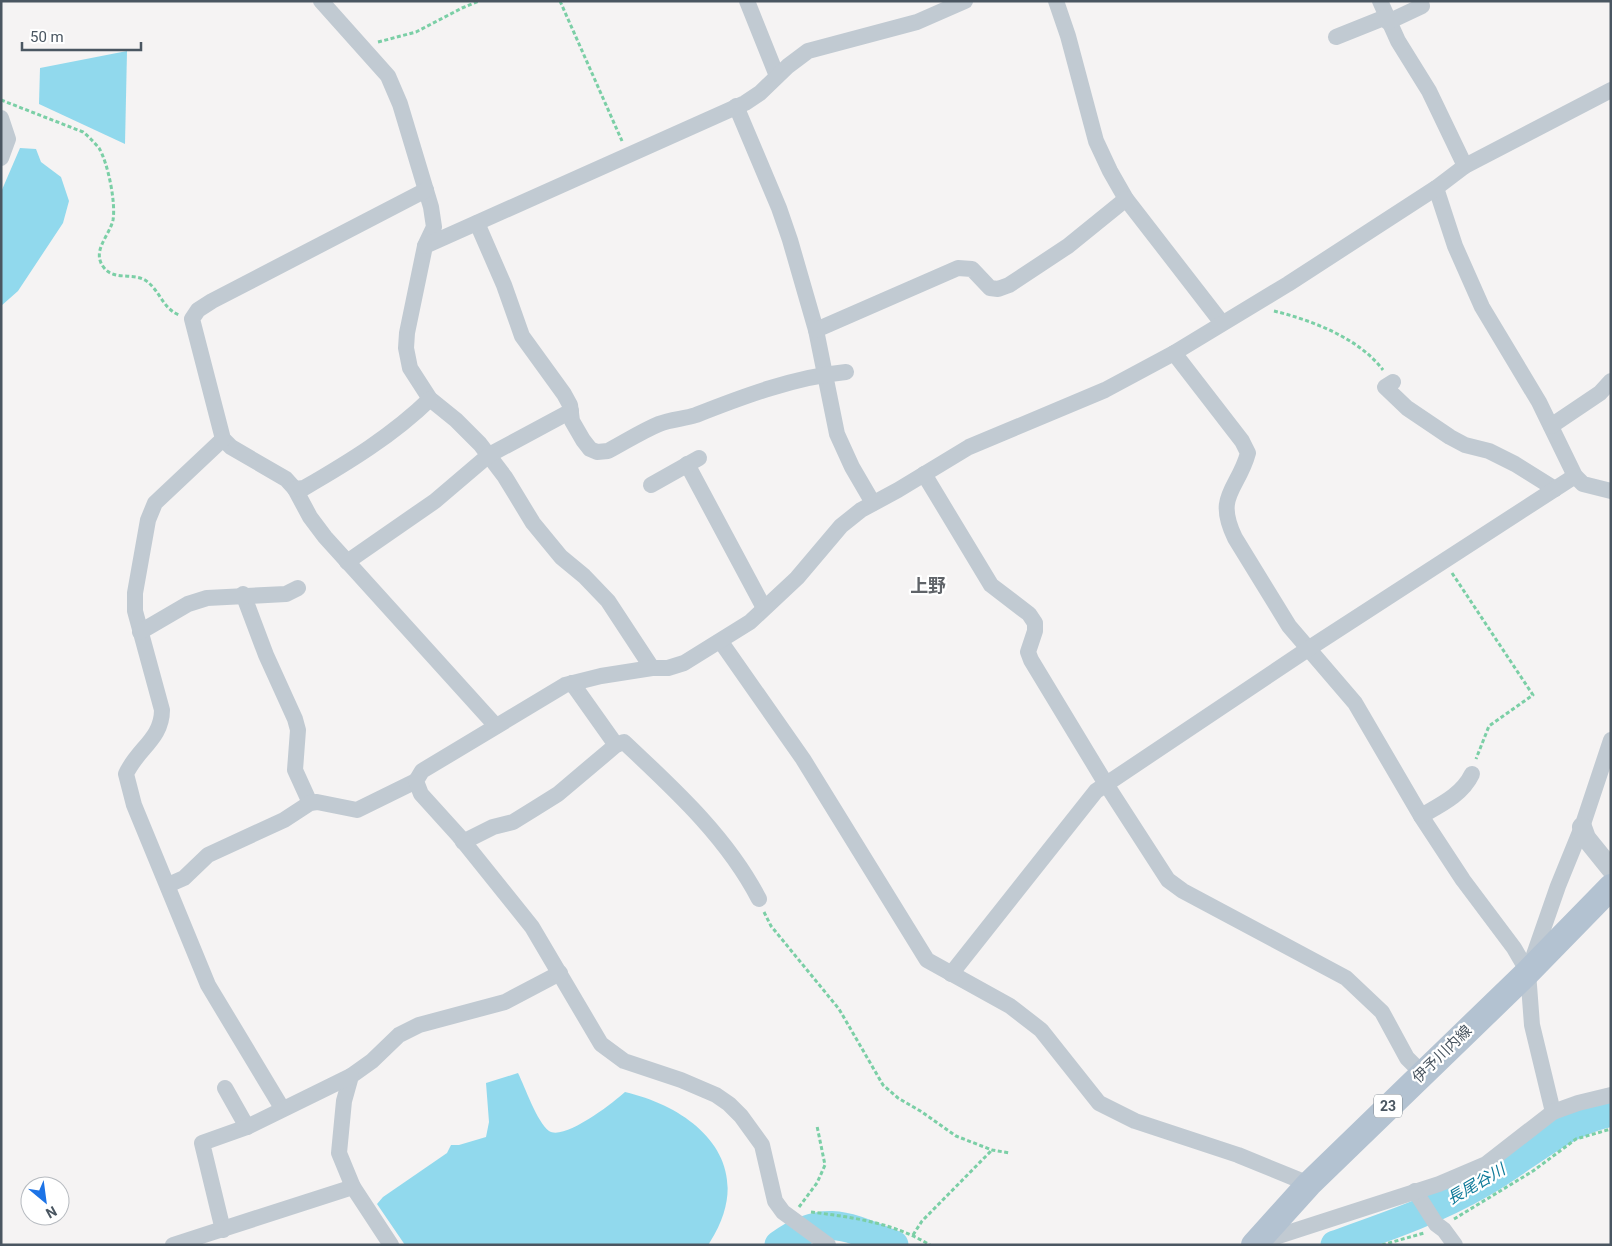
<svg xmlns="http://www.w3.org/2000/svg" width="1612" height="1246" font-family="Roboto,'Noto Sans JP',sans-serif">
<rect width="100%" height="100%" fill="#f5f3f3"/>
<!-- water -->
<g fill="#91d9ed">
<path d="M127 51 125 144 39 104 40 68Z"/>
<path d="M20 148 36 149 41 162 61 177 69 201 63 223 18 291 1 306V192Z"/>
<path d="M518 1073C525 1087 537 1122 549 1131 564 1141 613 1103 625 1092 698 1109 759 1165 710 1242L708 1245H405L377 1204 383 1197 447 1153 451 1145H459L486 1137 489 1122 486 1083Z"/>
</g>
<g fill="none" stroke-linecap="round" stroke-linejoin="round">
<!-- river -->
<g stroke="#91d9ed" stroke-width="29">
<path d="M779 1245C824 1212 849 1227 894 1245"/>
<path d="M1335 1245C1386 1227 1436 1210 1482 1183 1526 1158 1560 1123 1611 1112"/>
</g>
<!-- path -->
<g stroke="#7bcfa6" stroke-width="3" stroke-dasharray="4 2.5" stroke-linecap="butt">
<path d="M560 1 622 141"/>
<path d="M378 42 416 32 462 8 479 1"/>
<path d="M1 100 83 132C89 137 94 142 99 148 108 163 116 203 113 220 109 237 90 252 105 269 115 280 133 273 145 280 160 290 162 308 179 315"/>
<path d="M1274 311C1311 320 1359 338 1383 370"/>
<path d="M1452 573 1533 695 1489 726 1476 759"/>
<path d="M764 912 771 926 839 1009 883 1085 898 1098 922 1112 956 1136 992 1150 1010 1153"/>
<path d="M799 1207 817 1183 825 1165 817 1126"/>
<path d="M811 1212C852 1217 894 1223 930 1245"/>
<path d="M1454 1219 1533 1171 1576 1139 1611 1129"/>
<path d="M913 1235 922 1221 992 1150"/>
<path d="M1382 1245 1424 1233"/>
</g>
<!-- minor -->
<g stroke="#c1cad2" stroke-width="16">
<path d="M321 1 388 76 400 104 431 207 434 227 425 246 407 333 406 348 410 368 430 399 456 420 480 444 505 477 533 523 561 557 584 576 608 601 652 668"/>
<path d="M747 1 777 76"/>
<path d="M1056 1 1068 36 1096 141 1110 171 1126 199 1222 323"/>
<path d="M1380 1 1398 41 1429 91 1465 166"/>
<path d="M1388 22 1422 6"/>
<path d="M1336 37 1386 17"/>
<path d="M736 106 779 208 790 240 816 330 837 434 852 467 873 503"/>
<path d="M1 118 8 139 1 158"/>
<path d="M1436 188 1455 246 1482 307 1539 402 1575 476 1583 484 1611 491"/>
<path d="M426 190 212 301 198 310 192 319 223 439 231 447 286 479 295 489 310 517 325 537 496 726"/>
<path d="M477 223 504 285 522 336 564 394 570 405 572 421 583 440 590 449 597 452 608 451C625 442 642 431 659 424 671 419 684 419 696 415 744 396 795 377 846 372"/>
<path d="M425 246 745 103 760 93 788 66 808 51 917 22 965 1"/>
<path d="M816 330 958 268 972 269 990 288 998 289 1009 285 1068 246 1126 199"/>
<path d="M1174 353 1242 441 1248 453C1238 490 1214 495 1235 538L1289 626 1355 703 1421 816 1463 880 1514 948 1528 972"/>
<path d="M1393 382 1385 387 1407 408 1450 437 1465 445 1489 451 1515 464 1555 489"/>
<path d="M1551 426 1600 393 1611 381"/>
<path d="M223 439 155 503 148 520 135 593V611L162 710C162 739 137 749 126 774L134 805 208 985 282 1108"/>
<path d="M687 464 764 608"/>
<path d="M924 474 991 585 1029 614 1035 623V631L1028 652 1031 660 1106 784 1168 880 1183 891 1346 978 1382 1012 1407 1058 1422 1073"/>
<path d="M651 485 699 458"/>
<path d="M295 489 304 488C349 462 393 435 430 399"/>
<path d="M347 562 435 501 489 455 571 411"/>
<path d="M243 594 266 655 295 719 298 730 295 770 310 803"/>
<path d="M140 632 188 604 207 598 286 594 298 588"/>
<path d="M721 642 803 759 927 960 1010 1006 1041 1030 1099 1103 1135 1121 1238 1155 1309 1184"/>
<path d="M572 683 616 745"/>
<path d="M1421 816C1440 805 1462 795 1472 774"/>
<path d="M463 842 493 827 513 822 534 809 558 794 616 745 624 742C674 789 727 837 759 899"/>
<path d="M168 885 184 878 208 855 284 820 310 803 317 802 357 810 416 781"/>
<path d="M951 974 1096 791 1308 649 1575 476"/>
<path d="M225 1088 247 1127"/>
<path d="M1553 1112 1532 1025 1528 972 1558 886 1582 827 1611 740"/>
<path d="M353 1187 339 1153 344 1101 351 1076 372 1061 399 1035 419 1025 505 1002 560 973"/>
<path d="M1415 1191 1436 1224 1444 1230 1455 1245"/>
<path d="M223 1230 202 1143 247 1127 351 1076"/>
<path d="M1260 1242 1439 1184 1486 1164 1553 1112 1578 1103 1611 1095"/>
<path d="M173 1245 353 1187 391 1245"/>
<path d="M828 1245 783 1212 775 1201 762 1145 741 1116 729 1104 716 1095 681 1080 624 1061 601 1044 532 927 459 836 421 794 416 781 422 771 565 685 601 676 652 668H668L684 663 750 622 797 578 841 526 861 510 898 490 969 447 1105 390 1174 353 1288 284 1436 188 1465 166 1611 90"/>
</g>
<!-- tertiary -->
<path stroke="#c1cad2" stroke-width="20" d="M1582 827 1586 838 1611 869"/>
<!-- primary -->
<path stroke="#b3c2d1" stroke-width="26" d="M1254 1245 1309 1184 1528 972 1611 887"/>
</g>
<g text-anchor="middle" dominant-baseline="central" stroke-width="4.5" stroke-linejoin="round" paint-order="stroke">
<!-- shield labels -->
<rect fill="#fff" stroke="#808990" stroke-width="1" x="1374" y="1094.5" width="28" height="23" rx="4"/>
<g font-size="14" font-weight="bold" fill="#4a5661">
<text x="1388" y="1106">23</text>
</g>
<!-- street labels -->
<g font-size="15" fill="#4a5661" stroke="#fff">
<text transform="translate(1442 1054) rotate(-44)">伊予川内線</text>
</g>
<!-- water labels -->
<g font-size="16" font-style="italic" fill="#0e7a99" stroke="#fff">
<text transform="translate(1476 1184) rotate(-30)">長尾谷川</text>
</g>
<!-- quarter labels -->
<g font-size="18" font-weight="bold" fill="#5f6368" stroke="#fff">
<text x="928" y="585">上野</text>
</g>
</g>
<!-- border -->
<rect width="1612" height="1246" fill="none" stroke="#4a5661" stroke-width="5"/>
<!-- north arrow -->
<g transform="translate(45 1201) rotate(151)"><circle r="24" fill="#ffffff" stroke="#b7bbc0"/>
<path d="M0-4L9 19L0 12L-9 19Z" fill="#1c73e6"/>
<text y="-8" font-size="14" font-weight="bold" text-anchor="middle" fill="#4a5661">N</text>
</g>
<!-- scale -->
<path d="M22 42v8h119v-8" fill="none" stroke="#4a5661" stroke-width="2.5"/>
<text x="30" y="42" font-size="15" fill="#4a5661" stroke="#ffffff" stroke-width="4" paint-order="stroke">50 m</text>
</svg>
